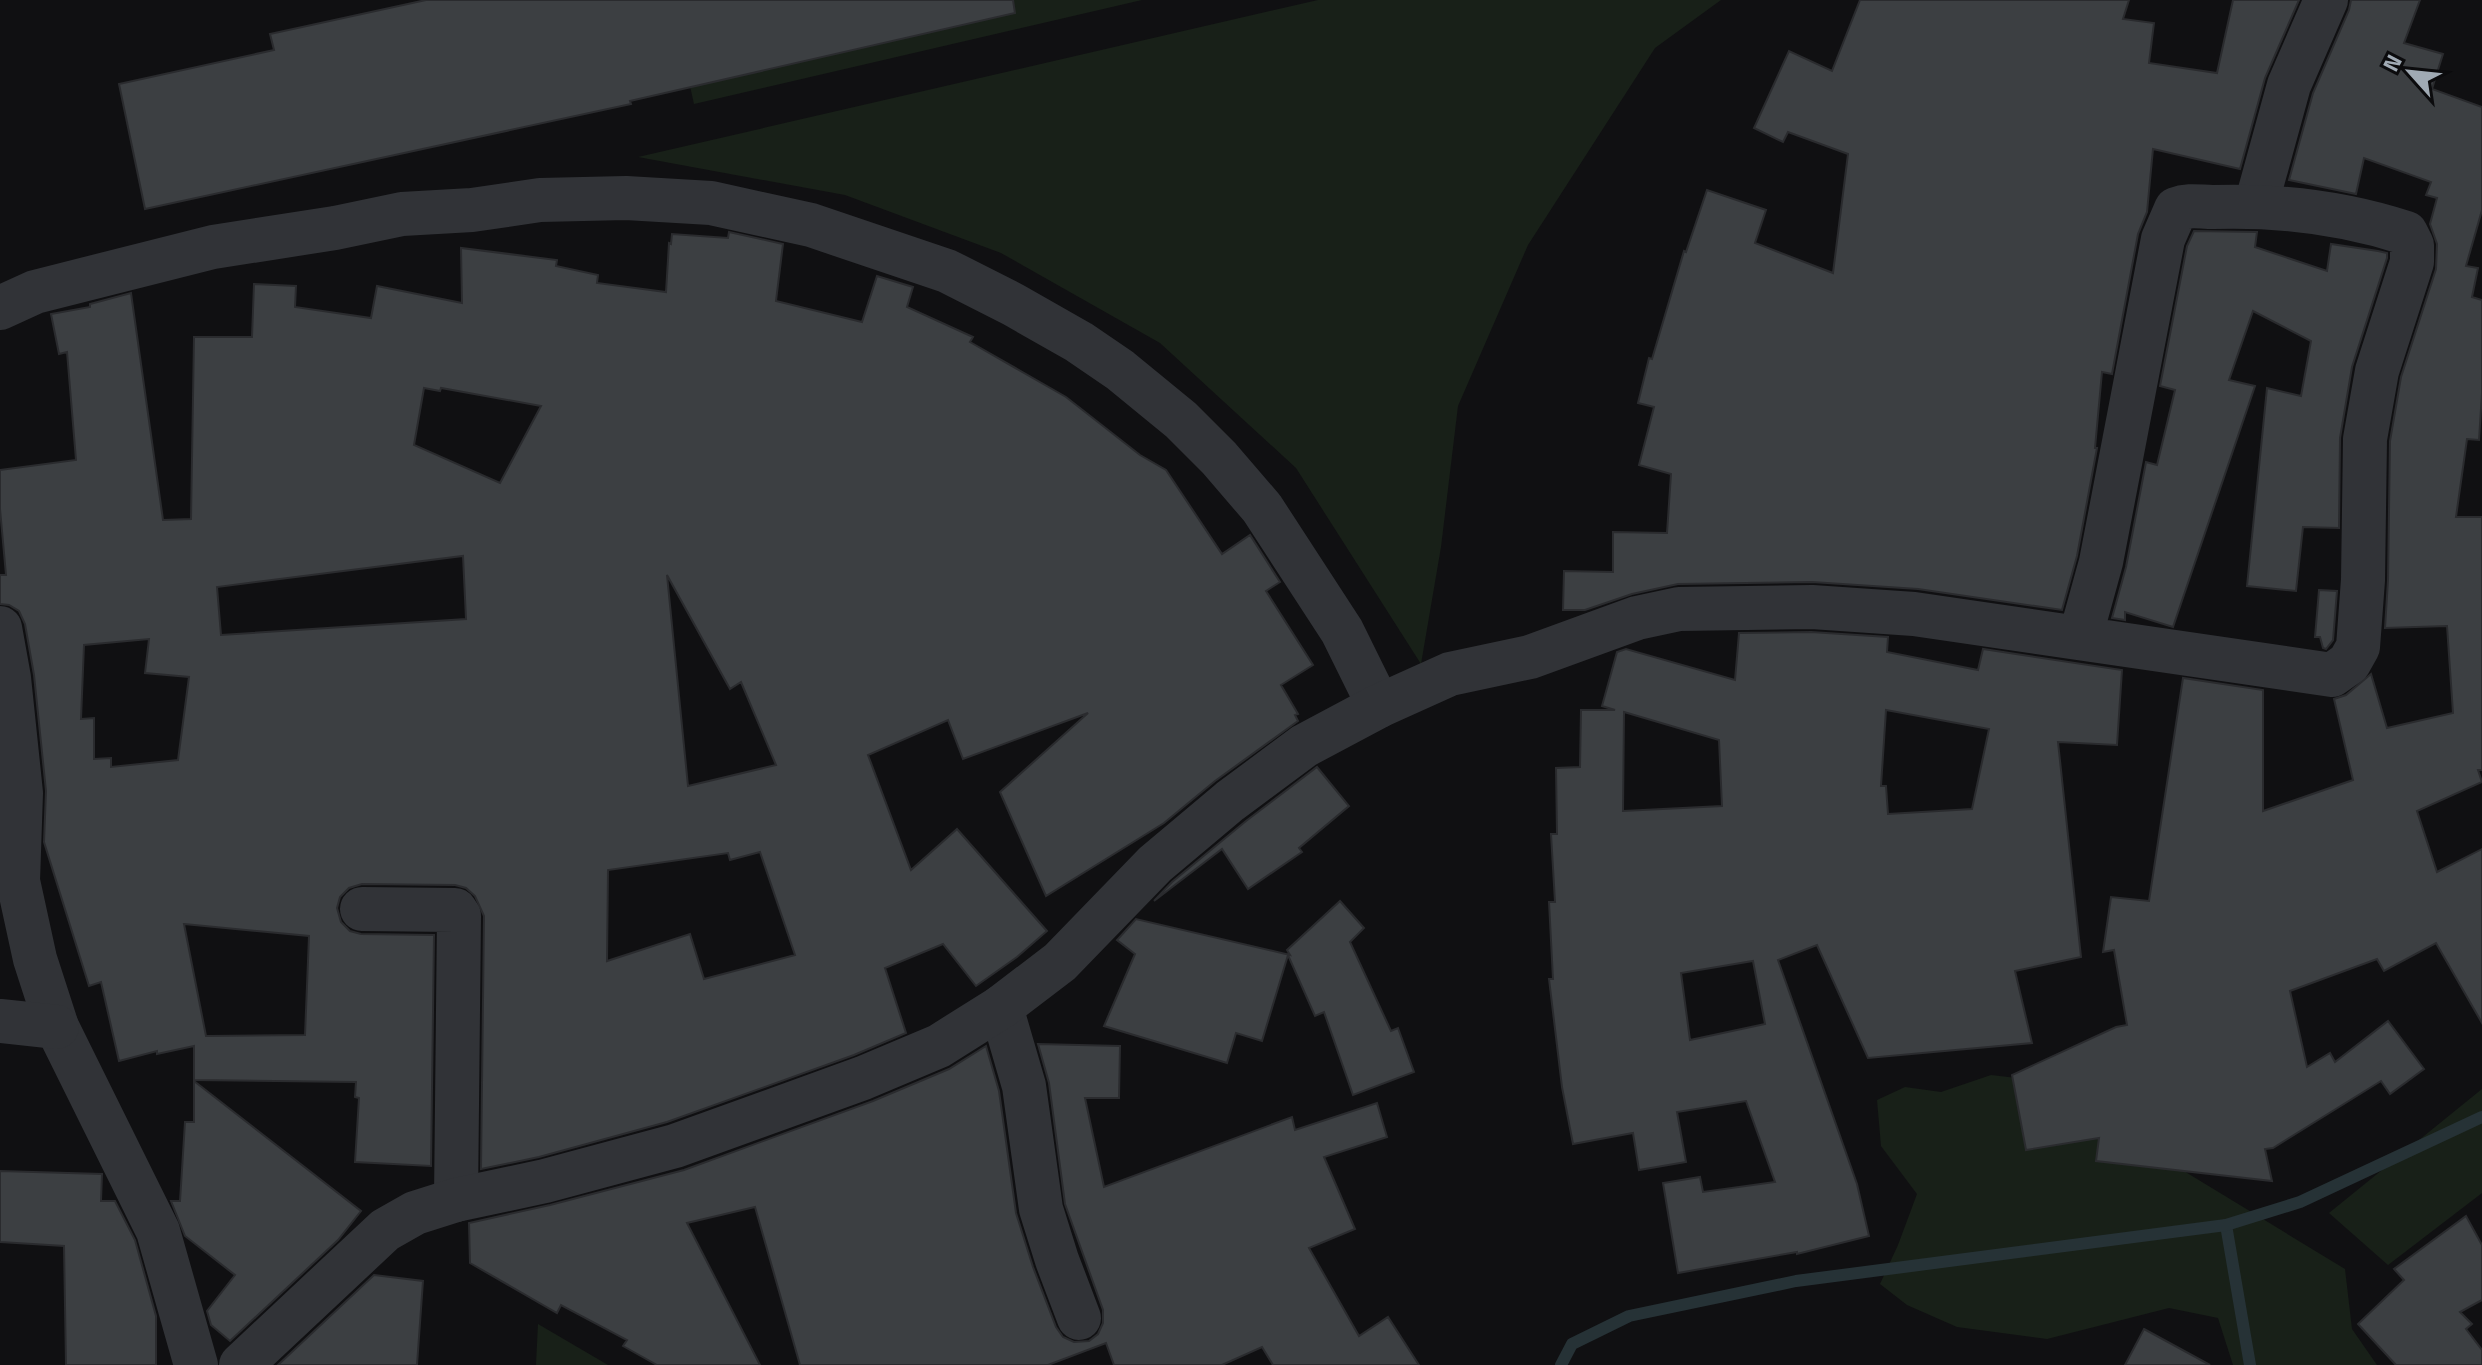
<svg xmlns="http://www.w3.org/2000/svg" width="2482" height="1365" font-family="'Titillium Web',sans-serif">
<rect width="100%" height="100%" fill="#101012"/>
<!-- green -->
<g fill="#182018">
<path d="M671 0H1142L694 104Z"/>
<path d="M1318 0H1721L1655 48 1528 245 1458 406 1441 547 1421 664 1296 468 1160 343 1001 253 845 195 638 157Z"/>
<path d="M1991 1075 2034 1080 2345 1269 2352 1329 2377 1365H2233L2218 1318 2169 1308 2047 1339 1957 1327 1907 1305 1880 1284 1898 1245 1917 1194 1881 1146 1877 1100 1905 1087 1941 1092Z"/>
<path d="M2482 1089V1193L2388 1265 2329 1213Z"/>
<path d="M538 1324 608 1365H536Z"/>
</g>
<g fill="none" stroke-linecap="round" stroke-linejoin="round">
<!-- stream -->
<g stroke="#263236" stroke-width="12">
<path d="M2226 1225 2250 1365"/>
<path d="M1561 1365 1572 1344 1629 1316 1796 1281 2226 1225 2300 1202 2482 1117"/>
</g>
</g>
<!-- building -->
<g fill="#3c3f42" stroke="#2a2b2e" stroke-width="2" fill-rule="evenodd">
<path d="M426 0H1013L1015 13 630 101 631 104 145 209 119 84 274 50 270 34Z"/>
<path d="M1860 0H2129L2123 19 2154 23 2149 63 2217 73 2233 0H2299L2265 78 2240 169 2153 149 2147 212 2138 234 2112 374 2102 372 2095 448H2097L2077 556 2062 610 1918 589 1812 582 1678 584 1632 594 1585 610H1563L1564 571 1613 572V532L1667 533 1671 474 1639 465 1654 407 1638 403 1649 358 1652 359 1684 251 1686 252 1707 190 1766 210 1755 243 1833 273 1848 154 1788 132 1783 142 1754 128 1789 51 1832 71Z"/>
<path d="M2351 0H2420L2404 43 2443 54 2432 89 2482 107V210L2466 266 2478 268 2472 297 2482 300V393L2479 440 2467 439 2456 517H2482V770H2478L2482 782 2417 811 2437 872 2482 849V1023L2436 943 2384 971 2377 959 2290 991 2307 1067 2330 1053 2335 1062 2388 1021 2424 1069 2390 1094 2381 1081 2273 1148 2265 1149 2272 1181 2096 1161 2099 1138 2026 1150 2012 1075 2116 1027 2127 1025 2114 950 2103 952 2111 897 2149 901 2183 678 2263 690V811L2353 780 2334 699 2346 695 2371 674 2387 728 2453 713 2447 626 2385 628 2388 580 2390 441 2401 377 2436 269 2437 244 2430 224 2437 198 2426 195 2431 182 2364 158 2356 194 2289 180 2313 93 2349 10Z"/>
<path d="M2194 231 2257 232 2255 247 2327 271 2331 244 2378 251 2387 253V258L2352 367 2340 438 2339 528 2303 527 2296 591 2247 586 2267 388 2301 396 2311 341 2253 311 2229 380 2255 386 2173 627 2125 612V620L2112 618 2126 567 2146 462 2157 465 2175 390 2160 386 2187 246Z"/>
<path d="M729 232 783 244 776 301 862 322 877 276 913 287 907 307 973 337 970 342 1066 397 1140 455 1166 470 1222 554 1250 535 1280 582 1266 591 1313 665 1281 685 1298 714 1295 715 1298 721 1215 781 1164 823 1046 896 1000 792 1088 713 963 759 948 720 868 755 911 870 957 829 1047 931 1017 957 976 986 943 944 885 968 906 1033 854 1055 667 1122 539 1157 481 1169 484 916 475 896 466 888 455 885 362 884 349 888 340 897 337 908 341 922 350 931 361 934 434 935 431 1166 355 1162 359 1098 355 1097 356 1082 194 1080V1046L157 1054V1051L119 1061 101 982 89 986 44 842 46 791 34 675 25 624 19 611 9 605 0 604V575H6L0 509V470L76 460 67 352 59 354 51 314 90 307V304L131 293 163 520 191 519 194 337H252L254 284 296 286 295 307 371 318 377 286 462 303 461 248 557 260 556 266 598 275 597 283 666 292 669 243 671 244 672 234 728 238ZM424 388 440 391 441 388 541 406 500 483 414 445ZM463 556 466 619 221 635 217 587ZM667 575 730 689 741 682 776 765 688 786ZM149 639 145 673 189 677 178 760 111 767V758L94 759V718L81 719 84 645ZM760 852 795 955 704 979 690 934 607 961 608 870 728 853 730 860ZM184 924 309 936 305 1035 206 1036Z"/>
<path d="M2319 590 2337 591 2333 640 2326 649 2323 648 2320 637H2315Z"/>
<path d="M1811 632 1888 637 1887 652 1978 670 1983 649 2122 670 2117 745 2058 742 2081 957 2015 971 2032 1043 1868 1058 1817 945 1778 960 1857 1184 1869 1236 1797 1254V1252L1678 1273 1663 1183 1700 1177 1703 1192 1775 1182 1746 1101 1677 1112 1686 1162 1639 1170 1633 1133 1573 1144 1562 1087 1549 979H1553L1549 902H1555L1551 834H1557L1556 768 1580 767 1581 710H1615L1602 706 1617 652 1626 649 1735 680 1739 633ZM1886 710 1989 729 1972 809 1888 814 1886 786H1881ZM1624 712 1719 740 1722 806 1623 811ZM1753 961 1765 1024 1690 1040 1681 973Z"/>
<path d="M1317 767 1349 806 1299 848 1302 852 1248 889 1222 849 1154 901 1172 882 1246 821Z"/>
<path d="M1340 901 1364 928 1350 942 1391 1031 1398 1028 1414 1072 1353 1095 1324 1012 1315 1016 1288 955 1262 1041 1236 1033 1227 1063 1104 1026 1135 954 1117 940 1136 919 1290 955 1287 950Z"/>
<path d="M1038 1044 1120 1046 1119 1098H1085L1104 1187 1292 1117 1295 1130 1377 1103 1387 1137 1324 1157 1355 1229 1309 1248 1359 1336 1388 1317 1419 1365H1273L1262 1347 1222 1365H1114L1106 1343 1048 1365H800L755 1207 687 1223 760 1365H657L623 1346 627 1340 561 1305 557 1313 470 1263 469 1223 550 1205 684 1170 873 1101 949 1069 986 1046 999 1091 1016 1213 1033 1267 1056 1327 1063 1337 1074 1342 1089 1341 1098 1334 1103 1323V1310L1065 1204 1049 1083Z"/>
<path d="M194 1081 361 1211 338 1240 230 1341 211 1325 207 1311 235 1275 185 1236 171 1201H180L185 1122H194Z"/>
<path d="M0 1171 102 1174 101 1201H115L135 1240 156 1316V1365H66L64 1246 0 1242Z"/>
<path d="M2466 1216 2482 1245V1300L2460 1312 2472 1324 2466 1329 2482 1350V1365H2396L2358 1324 2404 1280 2394 1269Z"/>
<path d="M374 1275 423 1281 417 1365H278Z"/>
<path d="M2144 1329 2210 1365H2125Z"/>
</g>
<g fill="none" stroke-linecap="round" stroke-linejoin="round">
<!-- minor -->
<g stroke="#313337" stroke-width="44">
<path d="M2256 205 2289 85 2326 0"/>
<path d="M0 308 35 292 213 247 335 228 402 214 472 210 540 200 626 198 711 203 811 225 947 271 1014 305 1079 342 1120 370 1181 420 1219 458 1262 508 1342 631 1379 706"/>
<path d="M0 628 9 678 21 793 18 881 35 959 57 1027 158 1231 196 1365"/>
<path d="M362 909 455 910 459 916 456 1200"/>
<path d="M1001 1007 1024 1086 1041 1209 1057 1260 1079 1318"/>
<path d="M0 1021 57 1027"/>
<path d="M241 1365 385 1230 415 1213 456 1200 545 1181 675 1146 863 1078 939 1046 1001 1007 1060 962 1155 864 1230 801 1304 746 1379 706 1450 674 1530 657 1637 618 1679 609 1812 607 1914 614 2332 675 2349 663 2358 647 2363 580 2365 439 2377 371 2412 262V245L2406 233C2345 213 2277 205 2213 207 2200 207 2189 204 2176 209L2163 239 2101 562 2080 638"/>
</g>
</g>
<!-- north arrow -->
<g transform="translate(2410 72) rotate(297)" stroke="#0b0b0d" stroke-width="6" paint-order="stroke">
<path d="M0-6L14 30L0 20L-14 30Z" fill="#a0aab4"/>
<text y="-12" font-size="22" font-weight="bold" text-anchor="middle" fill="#a0aab4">N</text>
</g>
</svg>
